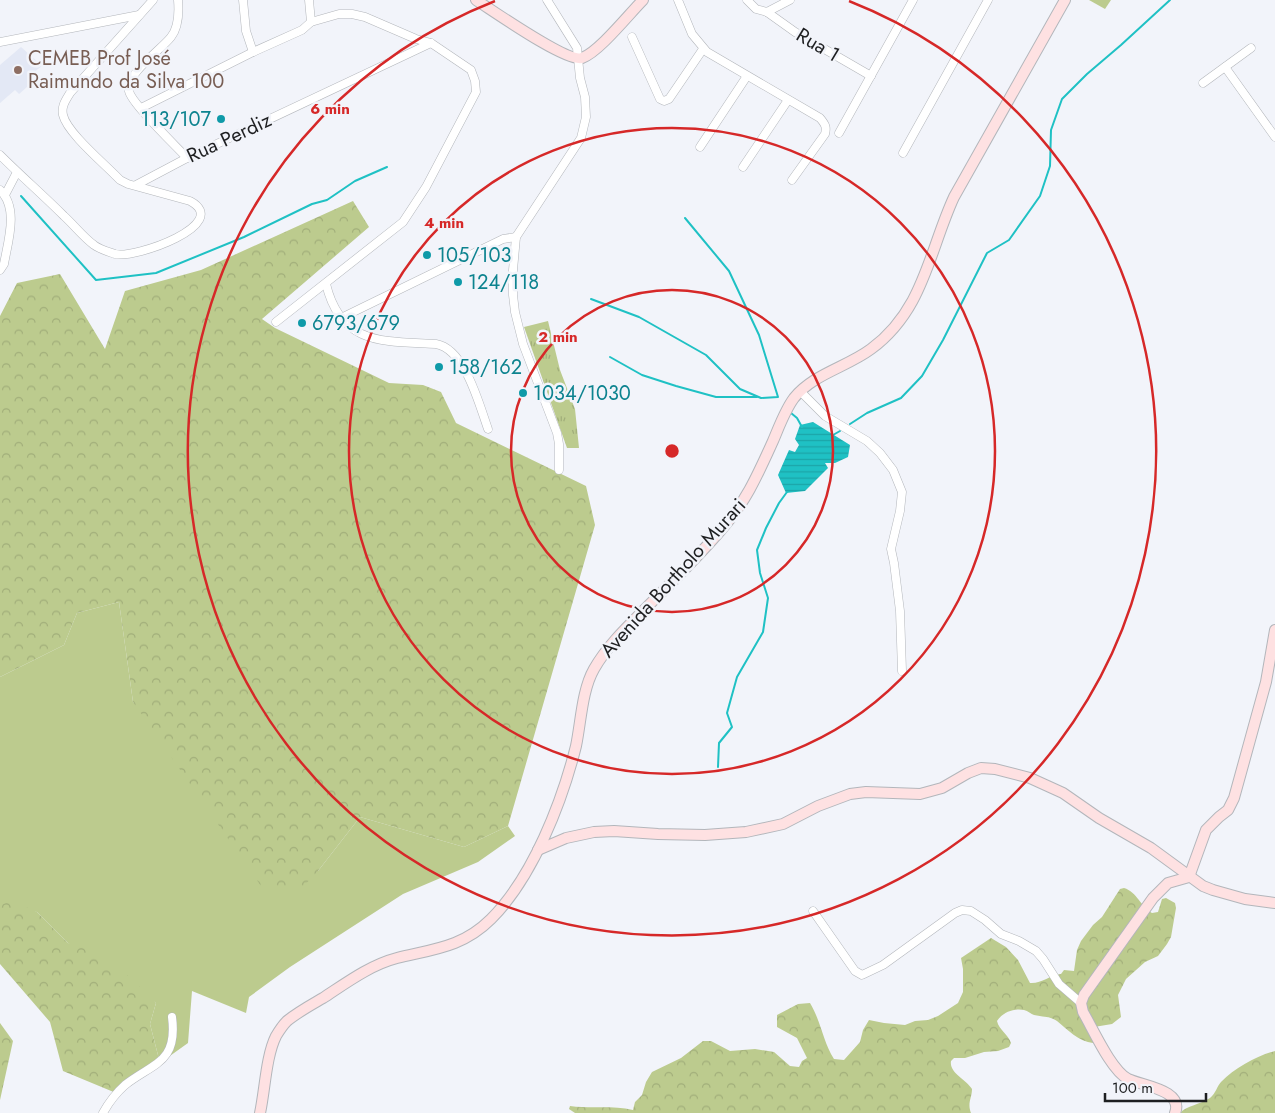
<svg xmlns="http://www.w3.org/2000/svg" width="1275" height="1113" font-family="Jost,sans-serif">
<defs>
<pattern id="forest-crowns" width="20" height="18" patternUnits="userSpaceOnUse" patternTransform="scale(1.25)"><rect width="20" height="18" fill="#bccb8e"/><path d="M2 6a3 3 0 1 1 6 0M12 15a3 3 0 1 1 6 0" fill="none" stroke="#a1ae7a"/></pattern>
<pattern id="park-tufts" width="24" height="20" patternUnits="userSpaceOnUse" patternTransform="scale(1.25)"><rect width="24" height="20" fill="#bccb8e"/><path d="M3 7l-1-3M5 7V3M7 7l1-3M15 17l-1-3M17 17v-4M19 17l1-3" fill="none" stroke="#a1ae7a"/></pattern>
<pattern id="water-rules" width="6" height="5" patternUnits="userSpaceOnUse" patternTransform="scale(1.25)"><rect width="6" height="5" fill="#1fc1c4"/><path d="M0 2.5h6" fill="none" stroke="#1ca5a8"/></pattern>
</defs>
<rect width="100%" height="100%" fill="#f2f4fa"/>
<!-- built -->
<path fill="#e3e8f5" d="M21 47 42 66 30 75 35 80 19 94 15 90 0 103V65Z"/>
<!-- grass -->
<g fill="#bccb8e">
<path d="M1089 0H1111L1105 9Z"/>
<path d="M119 602 133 702 318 871 360 817 464 847 508 826 515 836 478 862 403 894 290 967 249 997 246 1013 192 991 188 1043 160 1063 150 1024 156 1003 68 943 37 912 0 906V677L64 645 77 613Z"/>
</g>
<!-- forest -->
<g fill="url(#forest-crowns)">
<path d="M353 201 369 227 262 319 275 328 389 383 423 385 441 392 456 423 586 486 595 525 508 826 464 847 360 817 318 871 299 891 263 889 133 702 119 602 77 613 64 645 0 677V316L17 283 60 274 105 349 125 291 201 270Z"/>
<path d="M1124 888C1137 892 1141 907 1152 913L1158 912 1162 899 1166 898 1175 903 1176 908 1171 937 1167 944 1158 956 1145 962 1126 979 1118 995 1121 1017 1112 1024 1094 1027 1095 1040 1093 1043C1079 1042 1067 1029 1057 1021 1050 1016 1042 1017 1034 1015 1031 1014 1028 1011 1024 1010 1014 1008 1003 1012 997 1021 999 1030 1008 1034 1011 1043L1009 1047 998 1051 984 1052 965 1058H954L951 1061C949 1073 966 1079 972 1089 972 1098 967 1103 971 1113H575L569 1109 570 1106C591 1109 613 1105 633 1110L635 1102 642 1095 646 1082 652 1072 681 1058 703 1041H711L730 1051 755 1049 774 1052 790 1066 799 1067 802 1061 807 1058 797 1038 777 1027V1015L798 1004 810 1003C821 1021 823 1042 834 1059L844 1060 860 1042 863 1030 869 1020 884 1023 905 1025 915 1021 928 1020 938 1016 958 1003 963 992V969L961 958 991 938 1006 947 1018 960 1030 983C1041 984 1050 975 1061 974L1064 970 1074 971 1077 950 1081 941 1093 925 1102 917 1120 889Z"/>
<path d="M12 901 37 912 68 943 90 949 130 977 156 1003 150 1024 160 1063 116 1093 63 1071 50 1022 0 964V905Z"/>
<path d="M0 1023 13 1041 0 1100Z"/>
<path d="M1275 1051V1113H1180C1186 1106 1201 1104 1210 1098 1216 1093 1217 1086 1221 1082 1235 1068 1256 1056 1275 1051Z"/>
</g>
<!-- park -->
<path fill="url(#park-tufts)" d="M548 321 560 370 575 409 579 448H567L524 327Z"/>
<!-- water -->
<path fill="url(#water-rules)" d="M813 422 850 445 848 457 835 463H825L828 468 805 491 786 493 778 475 789 450 795 452 799 445 795 439 800 425Z"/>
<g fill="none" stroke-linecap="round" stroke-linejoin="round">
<!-- stream -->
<g stroke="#1fc1c4" stroke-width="2">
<path d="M21 196 96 280 156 273 244 237 312 204 327 200 355 181 387 167"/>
<path d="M591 299 639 317 706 355 740 389 761 398 778 397 759 335 729 271 685 218"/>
<path d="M610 357 642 375 676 386 716 397H757"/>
<path d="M791 413 797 418 802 427"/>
<path d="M850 424 867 413 901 398 922 376 943 340 987 253 1009 240 1040 196 1050 166 1051 130 1062 99 1087 74 1121 45 1170 0"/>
<path d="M833 435 840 431"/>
<path d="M718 767 719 743 732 727 727 713 737 677 763 632 768 598 760 573 757 550 766 528 779 503 787 492"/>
</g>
<!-- street casing -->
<g stroke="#b3b6bb" stroke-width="9">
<g id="street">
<path d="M178 0C179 12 179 27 171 37 161 50 126 73 129 91 131 103 176 146 187 158"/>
<path d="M243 0 246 31 253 52"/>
<path d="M309 0 311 22"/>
<path d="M547 0 577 48 580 78 585 97 586 117 581 138 516 237 513 270V295L515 312 523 344 557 433 559 444V470"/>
<path d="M678 0 692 34 707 52 820 118C825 124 827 127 825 134L792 180"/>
<path d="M747 0 756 9 767 12"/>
<path d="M767 12 795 32 871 76"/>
<path d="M767 12 790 0"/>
<path d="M632 37 660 99 664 101 669 99 703 49"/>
<path d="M0 42 139 15"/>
<path d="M1225 67 1275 137"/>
<path d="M1203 83 1251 48"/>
<path d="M141 108 253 52 302 30 311 22 339 14H352L365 17 416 39 431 43 471 70 475 81 476 92 426 187 403 222 276 322"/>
<path d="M839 133 913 0"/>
<path d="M700 147 747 76"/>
<path d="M903 153 988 0"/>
<path d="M0 155C21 176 43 195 64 216 74 225 83 237 94 245 99 249 109 252 115 254 135 259 233 224 190 201L128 184 120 180C106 165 67 133 63 115 61 106 66 100 70 93L153 0"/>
<path d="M743 167 788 100"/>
<path d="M136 185 187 158 431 43"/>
<path d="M0 190C19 208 8 241 4 264L0 270"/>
<path d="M5 195 17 172"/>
<path d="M326 284C341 346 384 341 436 344 465 349 479 404 488 429"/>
<path d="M341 318 503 239 516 237"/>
<path d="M800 391 825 416 867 441 880 453 893 470 902 492 900 511 891 549 894 563 900 611 902 671"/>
<path d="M813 911 855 971 862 975 883 965 955 913 962 910 971 911 985 920 1001 934 1019 941 1036 951 1043 959 1059 984 1081 1003"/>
<path d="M103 1113C109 1102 116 1093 125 1085 153 1063 178 1063 172 1017"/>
</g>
</g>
<!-- secondary casing -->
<g stroke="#b3b6bb" stroke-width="12">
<g id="secondary">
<path d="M476 0C492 10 567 63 582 58 599 52 629 14 643 0"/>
<path d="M538 850 566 838 594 832 614 831 658 834 705 835 746 832 783 824 818 806 850 794 866 792 920 794 942 788 968 773 981 768 995 769 1030 778 1063 793 1099 818 1151 848 1203 886 1213 890 1245 899 1275 903"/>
<path d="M260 1113C265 1090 266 1056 276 1036 279 1031 283 1025 287 1021 298 1012 311 1005 323 998 346 983 370 965 397 958 434 949 463 947 491 919 533 877 562 802 576 746 581 722 582 690 594 669 607 646 627 627 645 609 671 583 697 558 721 530 746 502 758 474 773 441 779 427 785 410 794 398 813 374 847 367 871 349 924 310 929 251 954 197L1065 0"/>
<path d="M1175 1113C1184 1090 1143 1086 1128 1079 1111 1070 1093 1029 1083 1012L1081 1003 1084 995 1153 898 1168 883 1189 877 1206 830 1219 817 1228 810 1234 798 1266 682 1275 630"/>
</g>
</g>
<!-- street -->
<use href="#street" stroke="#fff" stroke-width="8"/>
<!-- secondary -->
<use href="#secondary" stroke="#fee1e2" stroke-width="10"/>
</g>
<!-- distance rings -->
<g fill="none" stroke="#d62828" stroke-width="2.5">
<circle cx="672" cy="451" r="161"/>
<circle cx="672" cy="451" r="323"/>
<path d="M849 1A484 484 0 1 1 495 1"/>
</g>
<!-- markers -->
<circle fill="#8d6e63" stroke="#f2f4fa" stroke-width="2" cx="18" cy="70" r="5"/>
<g fill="#0f9aa8" stroke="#f2f4fa" stroke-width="2">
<circle cx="221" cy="119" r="5"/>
<circle cx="427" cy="255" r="5"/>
<circle cx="458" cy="282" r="5"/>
<circle cx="302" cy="323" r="5"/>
<circle cx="439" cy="367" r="5"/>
<circle cx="523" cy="393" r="5"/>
</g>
<g text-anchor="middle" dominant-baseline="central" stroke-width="5" stroke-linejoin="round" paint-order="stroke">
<!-- street labels -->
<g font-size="20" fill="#1e1f21" stroke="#f2f4fa">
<text transform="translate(818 45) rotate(31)">Rua 1</text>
<text transform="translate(229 138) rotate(-25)">Rua Perdiz</text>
<text transform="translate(673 578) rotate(-48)">Avenida Bortholo Murari</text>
</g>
<!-- education labels -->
<g font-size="20" fill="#785e54" stroke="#f2f4fa" text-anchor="start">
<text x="28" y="58">CEMEB Prof José<tspan x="28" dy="23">Raimundo da Silva 100</tspan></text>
</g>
<!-- culture labels -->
<g font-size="20" fill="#0d838f" stroke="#f2f4fa" text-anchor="start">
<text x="211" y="119" text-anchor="end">113/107</text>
<text x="437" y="255">105/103</text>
<text x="468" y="282">124/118</text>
<text x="312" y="323">6793/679</text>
<text x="449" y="367">158/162</text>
<text x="533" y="393">1034/1030</text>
</g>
</g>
<circle cx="672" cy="451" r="8" fill="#d62828" stroke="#f2f4fa" stroke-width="2.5"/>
<g font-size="15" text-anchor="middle" font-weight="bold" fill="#d62828" stroke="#f2f4fa" stroke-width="5" stroke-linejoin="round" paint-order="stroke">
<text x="330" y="114">6 min</text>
<text x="444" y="228">4 min</text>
<text x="558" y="342">2 min</text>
</g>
<!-- scale -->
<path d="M1105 1093v8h101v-8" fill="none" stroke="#1e1f21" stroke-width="2.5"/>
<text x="1112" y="1093" font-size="15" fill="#1e1f21" stroke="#f2f4fa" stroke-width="4" paint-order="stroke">100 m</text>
</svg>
